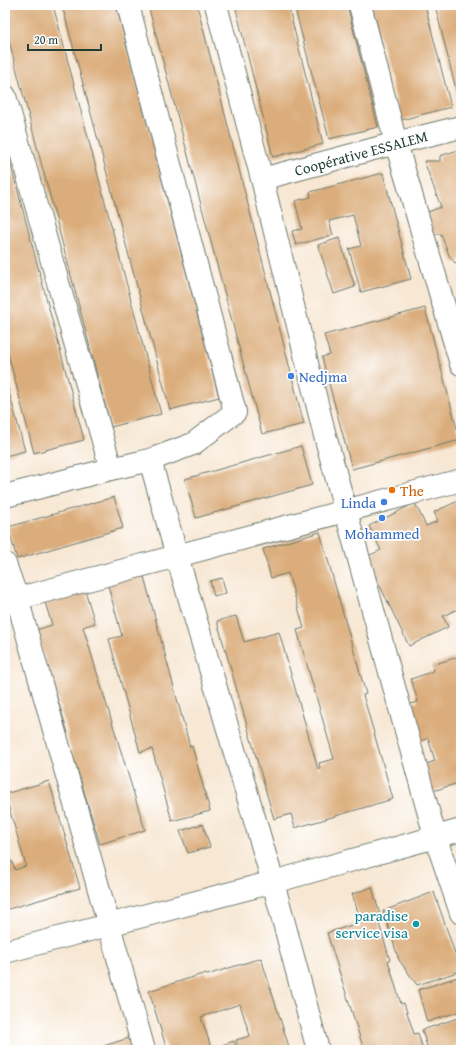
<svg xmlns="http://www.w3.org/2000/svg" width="466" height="1055" font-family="'Gentium Book Plus',serif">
<rect width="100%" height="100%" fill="#fff"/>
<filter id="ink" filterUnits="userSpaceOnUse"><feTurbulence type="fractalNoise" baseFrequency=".025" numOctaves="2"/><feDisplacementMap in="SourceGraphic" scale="8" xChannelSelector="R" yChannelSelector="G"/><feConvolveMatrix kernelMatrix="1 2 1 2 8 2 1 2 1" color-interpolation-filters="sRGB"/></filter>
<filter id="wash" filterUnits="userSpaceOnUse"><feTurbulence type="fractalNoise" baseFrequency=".012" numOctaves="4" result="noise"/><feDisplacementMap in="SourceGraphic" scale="16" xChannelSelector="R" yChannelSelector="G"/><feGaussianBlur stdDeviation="0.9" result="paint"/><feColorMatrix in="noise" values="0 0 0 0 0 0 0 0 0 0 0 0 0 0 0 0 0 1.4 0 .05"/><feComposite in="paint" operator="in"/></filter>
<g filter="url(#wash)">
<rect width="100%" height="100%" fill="#f7e7d3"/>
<g id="blocks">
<!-- building -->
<g fill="#dbad7b">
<path d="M5 5H53L161 414 111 427 5 26Z"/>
<path d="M62 5H116L219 397 170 410Z"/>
<path d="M148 5H197L304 424 262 434Z"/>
<path d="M235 5H288L323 144 273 157Z"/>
<path d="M294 5H347L378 127 329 139Z"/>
<path d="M372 5H425L451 107 401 120Z"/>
<path d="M435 5H461V106H460Z"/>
<path d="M5 143 84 440 34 453 5 342Z"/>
<path d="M461 149V259L455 263 449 255 441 234H432L425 213 441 207 424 161H440V156Z"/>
<path d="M383 173 411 279 361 292 349 249 361 246 353 215 329 221 333 235 296 245 292 231 302 229 295 201 311 197 310 192Z"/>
<path d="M339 238 355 287 334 294 318 245Z"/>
<path d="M425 308 460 440 352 469 322 357 330 355 324 335Z"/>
<path d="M5 377 25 451 5 456Z"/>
<path d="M301 446 312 485 196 518 185 479Z"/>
<path d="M114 497 123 528 17 559 8 527Z"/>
<path d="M458 501 461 508V615L458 609 443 616 448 627 409 646 366 557 381 550 369 526 415 503 426 526 438 521 434 512Z"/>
<path d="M320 532 366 694 363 695 393 799 295 828 291 814 274 819 217 621 236 616 244 642 279 632 318 769H320L319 763 334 759 297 630 304 628 288 573 271 578 263 549Z"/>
<path d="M143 573 190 747 192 746 210 811 172 821 152 749 140 752 109 639 122 636 107 582Z"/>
<path d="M222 578 226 593 214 596 210 581Z"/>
<path d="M84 587 95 623 83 627 145 830 100 844 66 733H68L36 630 52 625 44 599Z"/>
<path d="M461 656V782L433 791 424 765 435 761 428 738 419 742 407 705 418 702 411 679 434 671 432 665Z"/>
<path d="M49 781 80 888 5 910V864L12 861 15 870 26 866 5 794Z"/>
<path d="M203 824 210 847 188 853 180 831Z"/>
<path d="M372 887 380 915 361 921 352 894Z"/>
<path d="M434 892 461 971 417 985 399 960 383 911Z"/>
<path d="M377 917 390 960 388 961 401 1004 404 1003 414 1034 418 1033 423 1050H364L327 933Z"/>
<path d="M261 958 290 1050H239L236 1040 250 1036 240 1004 201 1017 212 1050H167L149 991 206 973 207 975Z"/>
<path d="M461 976V1011L427 1022 418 990Z"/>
<path d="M461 1017V1044L443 1050H428L422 1030Z"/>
<path d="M132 1037 136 1050H91Z"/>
<path d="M234 1041 237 1050H224L222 1045Z"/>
</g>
</g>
</g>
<g filter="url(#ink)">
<use href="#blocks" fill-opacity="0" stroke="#6b786c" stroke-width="1"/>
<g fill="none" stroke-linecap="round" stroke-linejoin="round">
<!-- minor casing -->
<g stroke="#6b786c" stroke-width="24">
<g id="minor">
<path d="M216 5 262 179 324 432 435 836 461 913"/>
<path d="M360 5 396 143 461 364"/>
<path d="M5 96 111 469"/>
<path d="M262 179 396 143 461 127"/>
<path d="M150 460 177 556 273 882 318 1050"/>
<path d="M5 496 111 469 150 460 193 444 235 412 128 5"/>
<path d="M5 564 17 598 144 1050"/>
<path d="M5 602 461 480"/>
<path d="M5 952 273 882 461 830"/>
</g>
</g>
<!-- minor -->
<use href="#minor" stroke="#fff" stroke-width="22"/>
</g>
</g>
<!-- markers -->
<g fill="#3f7fe0" stroke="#fff" stroke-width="1.5">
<circle cx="291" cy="376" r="4"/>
<circle cx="384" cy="502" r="4"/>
<circle cx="382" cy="518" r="4"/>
</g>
<circle fill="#e8710a" stroke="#fff" stroke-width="1.5" cx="392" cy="490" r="4"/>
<circle fill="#0f9aa8" stroke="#fff" stroke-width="1.5" cx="416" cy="924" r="4"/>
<g text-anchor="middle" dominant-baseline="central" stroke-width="3.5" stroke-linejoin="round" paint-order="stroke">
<!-- street labels -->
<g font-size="15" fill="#1f3d34" stroke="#fff">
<text transform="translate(361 153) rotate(-15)">Coopérative ESSALEM</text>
</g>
<!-- shop labels -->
<g font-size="15" fill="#366cbe" stroke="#fff" text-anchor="start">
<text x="299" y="376">Nedjma</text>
<text x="376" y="502" text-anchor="end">Linda</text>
<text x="382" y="533" text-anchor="middle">Mohammed</text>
</g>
<!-- food labels -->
<g font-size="15" fill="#c56008" stroke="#fff" text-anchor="start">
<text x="400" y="490">The</text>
</g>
<!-- culture labels -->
<g font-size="15" fill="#0d838f" stroke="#fff" text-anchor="end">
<text x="408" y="915">paradise<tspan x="408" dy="17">service visa</tspan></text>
</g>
</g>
<!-- margin -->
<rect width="466" height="1055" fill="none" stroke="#fff" stroke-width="20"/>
<!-- scale -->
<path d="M28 44v6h73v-6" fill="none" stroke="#1f3d34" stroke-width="2"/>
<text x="34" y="44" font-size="12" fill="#1f3d34" stroke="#ffffff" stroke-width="3" paint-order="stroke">20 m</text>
</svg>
